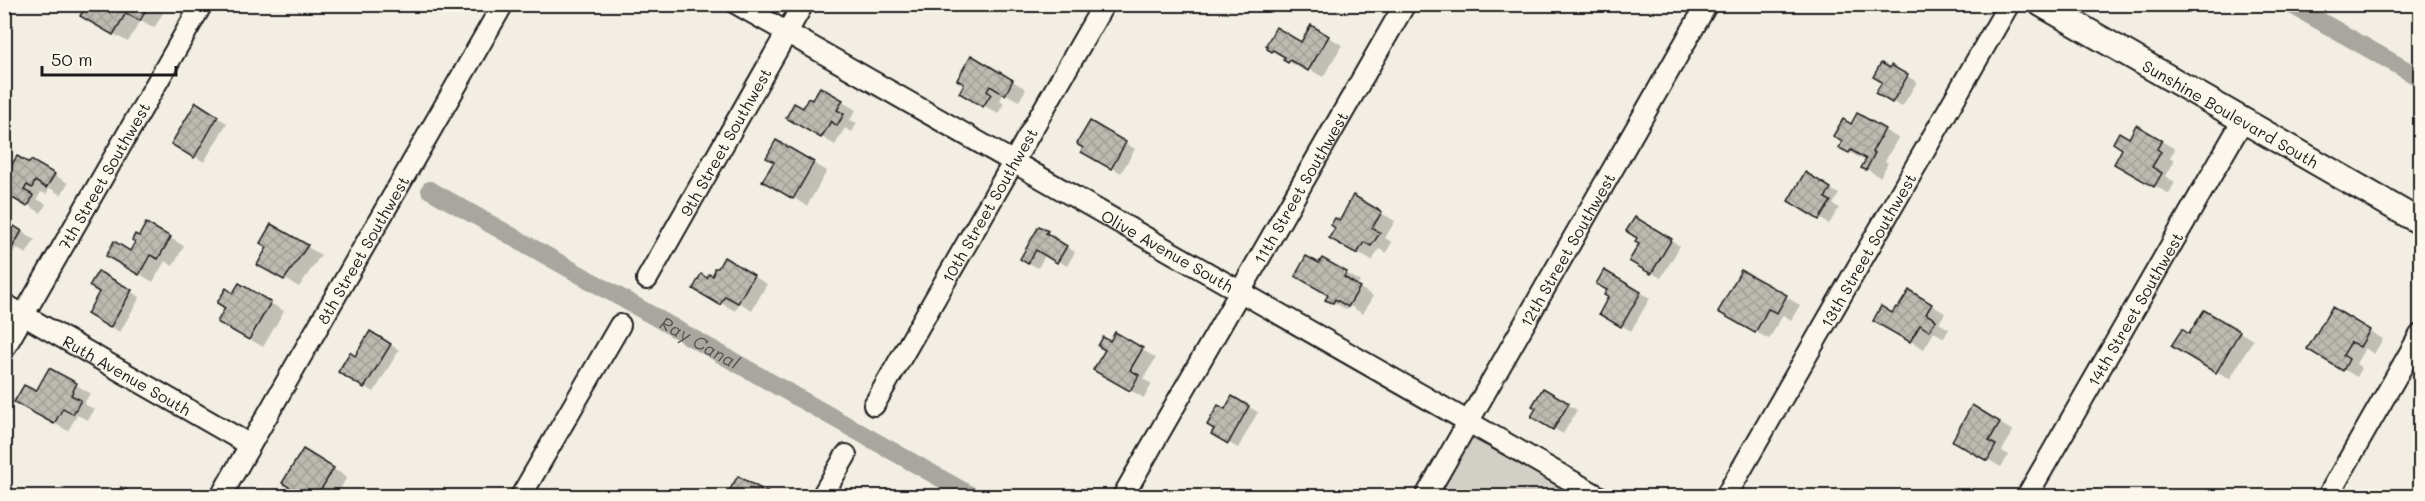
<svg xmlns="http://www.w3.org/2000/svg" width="2425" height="501" font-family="Mali,sans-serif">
<defs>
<pattern id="building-cross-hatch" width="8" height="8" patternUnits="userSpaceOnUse" patternTransform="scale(1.5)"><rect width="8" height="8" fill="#bdbab1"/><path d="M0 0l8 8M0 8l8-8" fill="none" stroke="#a29f98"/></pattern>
</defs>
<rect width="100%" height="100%" fill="#f2eee4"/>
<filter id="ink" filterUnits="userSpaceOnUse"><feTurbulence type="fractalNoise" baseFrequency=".0167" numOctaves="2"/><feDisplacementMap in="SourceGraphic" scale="12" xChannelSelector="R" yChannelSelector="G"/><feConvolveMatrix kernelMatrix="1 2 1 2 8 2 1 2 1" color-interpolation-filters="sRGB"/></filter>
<g filter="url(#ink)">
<!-- grass -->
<path fill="#d2cfc6" stroke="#777671" stroke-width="1.5" d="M1456 430 1584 496H1418Z"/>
<!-- shadow -->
<g fill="#0003">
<path d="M89 4H149L163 13 154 28 141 20 128 42 82 16Z"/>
<path d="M448 4H464L459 11Z"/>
<path d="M1311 27 1342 45 1323 77 1305 67 1303 70 1269 49 1302 44Z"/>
<path d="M972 57 1026 89 1019 101 1004 93 1000 100 1004 103 998 114 961 92 966 83Z"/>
<path d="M1892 67 1917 82 1902 107 1877 93Z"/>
<path d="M820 89 856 110 850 120 857 123 852 132 845 128 835 145 788 117 813 102Z"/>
<path d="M196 105 227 123 204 162 173 143Z"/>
<path d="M1858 115 1898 138 1885 161 1888 163 1880 177 1863 167 1868 159 1865 157 1863 160 1841 147Z"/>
<path d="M1090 123 1135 149 1121 173 1083 151Z"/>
<path d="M2137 127 2175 149 2170 158 2174 161 2165 176 2175 182 2169 194 2116 163Z"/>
<path d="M777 142 827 171 807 206 764 180 776 162Z"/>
<path d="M31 162 68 183 61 195 50 188 46 194 41 192 37 199 46 204 41 213 4 191 8 175 30 165Z"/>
<path d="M1806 174 1839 194 1833 204 1839 208 1829 224 1790 201Z"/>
<path d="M1353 197 1395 221 1385 238 1392 242 1386 253 1379 249 1372 261 1331 237Z"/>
<path d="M1635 219 1680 246 1661 278 1631 261 1641 243Z"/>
<path d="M4 221 35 240 26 254 16 248 4 266Z"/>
<path d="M147 225 184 246 173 266 165 261 153 282 108 255 131 253Z"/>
<path d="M272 226 321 255 299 287 259 264 269 246Z"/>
<path d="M1040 228 1056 237 1054 240 1075 252 1067 266 1046 254 1038 268 1022 259Z"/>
<path d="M724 259 767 284 752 310 740 303 735 311 695 288 714 278Z"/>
<path d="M1323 260 1360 281 1357 286 1373 296 1363 314 1350 306 1347 310 1328 299 1330 295 1320 265Z"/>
<path d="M1605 272 1650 298 1631 331 1601 313 1610 296Z"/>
<path d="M1742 272 1800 305 1791 320 1783 315 1769 339 1720 312Z"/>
<path d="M99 273 140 297 120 332 89 314 102 291Z"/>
<path d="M239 285 284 311 263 347 219 321Z"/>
<path d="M1909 292 1945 313 1939 323 1949 329 1944 338 1934 332 1924 349 1875 320 1893 315 1899 310Z"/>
<path d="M2332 309 2383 339 2374 354 2365 348 2356 364 2362 368 2357 377 2309 349Z"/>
<path d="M2205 312 2253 340 2230 379 2173 346 2190 336Z"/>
<path d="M371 333 399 350 374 392 340 372 356 358Z"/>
<path d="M1116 334 1156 358 1143 379 1152 384 1144 398 1095 370Z"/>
<path d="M50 370 90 393 84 404 94 409 88 420 77 415 68 431 16 402 37 393Z"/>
<path d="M1544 390 1577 410 1563 434 1533 416Z"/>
<path d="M1233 398 1258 412 1238 448 1213 434Z"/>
<path d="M1973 407 2013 431 2002 451 2009 455 2001 467 1954 440Z"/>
<path d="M303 451 347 477 336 496H307L285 483Z"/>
<path d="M738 478 771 496H728Z"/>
</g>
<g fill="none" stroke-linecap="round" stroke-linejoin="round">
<!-- canal -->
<g stroke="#a9a6a0" stroke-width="18">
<path d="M2290 4 2420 78"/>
<path id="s1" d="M430 190 972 496"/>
</g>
</g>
<!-- building -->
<g fill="url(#building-cross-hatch)" stroke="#1c1c1c" stroke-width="1.5">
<path d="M87 4H149L140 21 126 13 113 35 80 16Z"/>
<path d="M1311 25 1329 36 1308 71 1290 60 1288 63 1283 60 1285 57 1273 50 1272 52 1267 49 1268 47 1266 45 1276 27 1301 42Z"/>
<path d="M971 55 1013 80 1005 95 990 86 987 91 991 94 983 107 959 93 964 84 957 80Z"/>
<path d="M1881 63 1890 68 1891 65 1908 75 1892 103 1875 93 1882 82 1873 77Z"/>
<path d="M820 87 843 100 837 110 844 114 837 126 831 121 821 138 786 118 794 103 803 108 808 98 812 100Z"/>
<path d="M196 102 218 116 194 158 171 144Z"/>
<path d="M1857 113 1885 129 1872 152 1875 153 1866 170 1861 168 1866 159 1851 150 1849 153 1839 148 1842 142 1833 136 1843 119 1851 124Z"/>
<path d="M1090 121 1126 142 1111 169 1081 152 1083 148 1078 145 1077 143Z"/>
<path d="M2136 125 2162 140 2157 149 2161 152 2152 167 2162 173 2154 187 2114 164 2122 149 2113 143 2119 132 2129 138Z"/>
<path d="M776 140 814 162 793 199 762 181 774 162 766 158Z"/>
<path d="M17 156 29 163 31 160 55 174 46 188 35 181 32 188 27 185 24 190 33 195 30 203 26 206 4 193V171L7 173Z"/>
<path d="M1805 172 1831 188 1825 198 1831 201 1819 220 1788 201Z"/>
<path d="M1353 195 1382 212 1372 228 1380 233 1371 246 1364 242 1357 254 1329 238 1335 228 1331 225 1335 218 1340 220Z"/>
<path d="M1635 217 1672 239 1651 274 1629 261 1639 244 1635 242 1637 238 1626 231Z"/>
<path d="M4 220 22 231 12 248 4 243Z"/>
<path d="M146 223 171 237 158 259 150 255 139 275 106 256 114 241 130 251 135 242 132 240 135 234 139 236Z"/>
<path d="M271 224 308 245 284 280 257 265 267 247 260 243Z"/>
<path d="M1039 226 1048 231 1046 233 1067 246 1057 263 1036 250 1028 264 1020 259Z"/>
<path d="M1306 256 1319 263 1322 258 1347 272 1344 277 1360 287 1348 307 1335 299 1333 303 1325 300 1328 295 1295 276Z"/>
<path d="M724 257 754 275 738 303 725 296 720 305 693 289 701 274 707 278 709 274 713 276 714 268H718Z"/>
<path d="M1604 270 1641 292 1621 327 1599 314 1608 297 1604 295 1607 290 1596 284Z"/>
<path d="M1741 270 1787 295 1777 313 1768 309 1755 333 1718 312Z"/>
<path d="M98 271 132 290 110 328 87 314 99 292 89 286Z"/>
<path d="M239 283 271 302 249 340 217 322 225 308 217 303 226 288 233 293Z"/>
<path d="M1909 290 1932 304 1926 314 1936 320 1929 331 1920 325 1910 342 1873 321 1881 306 1892 313 1896 307 1898 308Z"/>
<path d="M2332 307 2370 330 2360 347 2351 342 2343 355 2349 359 2343 371 2307 349Z"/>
<path d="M2204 310 2240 331 2216 373 2171 346 2182 329 2189 334Z"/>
<path d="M370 331 391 344 364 388 338 372 350 352 355 356Z"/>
<path d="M1115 332 1143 348 1130 370 1139 375 1130 391 1093 370 1105 350 1098 346 1103 337 1110 341Z"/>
<path d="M49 368 77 383 71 395 81 400 73 414 63 408 54 424 14 402 24 385 36 391Z"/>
<path d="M1543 388 1569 403 1553 430 1531 417 1536 408 1532 406Z"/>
<path d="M1232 396 1249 406 1228 444 1211 434 1214 429 1207 425 1218 405 1225 409Z"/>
<path d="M1972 405 2000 422 1989 441 1996 445 1987 461 1952 441Z"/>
<path d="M303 449 334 468 317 496H304L282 483Z"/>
<path d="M738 476 774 496H726Z"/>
<path d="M121 487 138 496H116Z"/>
</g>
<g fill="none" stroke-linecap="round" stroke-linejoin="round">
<!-- minor casing -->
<g stroke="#1c1c1c" stroke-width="24">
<g id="minor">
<path id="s2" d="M737 4 1598 496"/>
<path id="s3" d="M647 279 803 4"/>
<path id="s4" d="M4 304 250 445"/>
<path id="s5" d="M4 349 202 4"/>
<path id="s6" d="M874 405 1104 4"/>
<path id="s7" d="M221 496 503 4"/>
<path d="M521 496 620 325"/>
<path d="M822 496 846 455"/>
<path id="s8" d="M1123 496 1405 4"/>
<path id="s9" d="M1426 496 1707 4"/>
<path id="s10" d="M1726 496 2009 4"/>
<path id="s11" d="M2027 496 2243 120"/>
<path d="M2328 496 2420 335"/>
</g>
</g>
<!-- tertiary casing -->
<g stroke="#1c1c1c" stroke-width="28">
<g id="tertiary">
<path id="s12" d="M2041 4 2420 222"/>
</g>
</g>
<!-- minor -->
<use href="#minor" stroke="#fbf7ec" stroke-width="20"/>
<!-- tertiary -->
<use href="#tertiary" stroke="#fbf7ec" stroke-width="24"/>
</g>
</g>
<g text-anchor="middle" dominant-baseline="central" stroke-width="4.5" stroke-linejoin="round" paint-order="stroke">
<!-- street labels -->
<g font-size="16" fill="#1c1c1c" stroke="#fbf7ec">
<text stroke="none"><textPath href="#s12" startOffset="219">Sunshine Boulevard South</textPath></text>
<text stroke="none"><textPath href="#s3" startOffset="158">9th Street Southwest</textPath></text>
<text stroke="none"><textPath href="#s5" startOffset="200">7th Street Southwest</textPath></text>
<text stroke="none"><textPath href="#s8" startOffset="356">11th Street Southwest</textPath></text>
<text stroke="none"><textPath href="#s6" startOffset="231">10th Street Southwest</textPath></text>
<text stroke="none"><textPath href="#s7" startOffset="284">8th Street Southwest</textPath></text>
<text stroke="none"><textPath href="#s2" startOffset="496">Olive Avenue South</textPath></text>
<text stroke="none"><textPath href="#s9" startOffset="284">12th Street Southwest</textPath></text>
<text stroke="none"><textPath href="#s10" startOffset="284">13th Street Southwest</textPath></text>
<text stroke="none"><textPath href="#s11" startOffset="216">14th Street Southwest</textPath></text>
<text stroke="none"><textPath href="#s4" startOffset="142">Ruth Avenue South</textPath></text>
</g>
<!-- water labels -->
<g font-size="18" font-style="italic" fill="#545351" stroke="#fbf7ec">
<text stroke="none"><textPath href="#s1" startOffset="310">Ray Canal</textPath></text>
</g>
</g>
<!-- margin -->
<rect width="2425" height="501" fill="none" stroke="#fbf7ec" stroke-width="24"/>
<rect x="12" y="12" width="2401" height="477" fill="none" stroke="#1c1c1c" stroke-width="2" filter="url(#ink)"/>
<!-- scale -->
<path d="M42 66v9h134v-9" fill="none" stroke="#1c1c1c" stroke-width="3"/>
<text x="51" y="66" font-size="18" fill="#1c1c1c" stroke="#fbf7ec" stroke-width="4.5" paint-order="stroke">50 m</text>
</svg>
